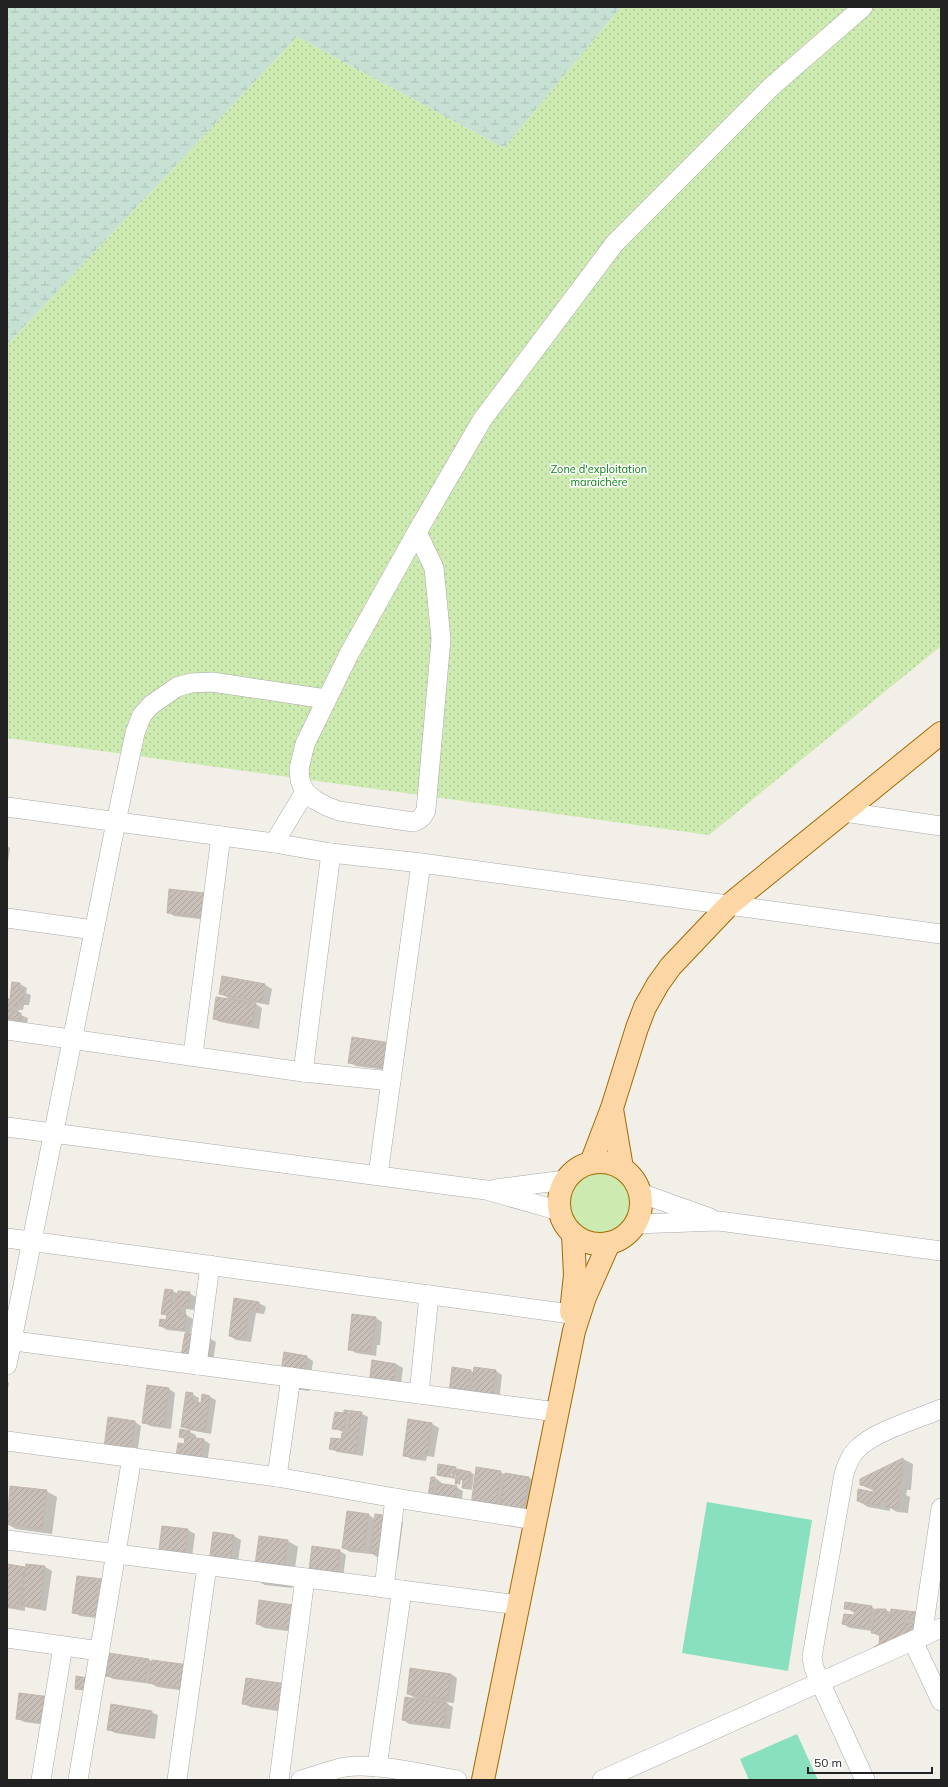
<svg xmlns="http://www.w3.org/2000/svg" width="948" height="1787" font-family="Mulish,sans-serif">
<defs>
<pattern id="wetland-marsh" width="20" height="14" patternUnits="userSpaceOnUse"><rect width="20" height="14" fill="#c6e0d4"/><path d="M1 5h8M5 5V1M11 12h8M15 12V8" fill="none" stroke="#aac0b6"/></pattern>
<pattern id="garden-dots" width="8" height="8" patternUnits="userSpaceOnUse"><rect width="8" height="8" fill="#cdebb0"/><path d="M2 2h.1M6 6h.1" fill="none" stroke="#b0c997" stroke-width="1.8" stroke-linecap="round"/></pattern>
<pattern id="building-hatch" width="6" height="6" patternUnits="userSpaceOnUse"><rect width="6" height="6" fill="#c7bfb8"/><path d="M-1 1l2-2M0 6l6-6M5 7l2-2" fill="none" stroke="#aba49e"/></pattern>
</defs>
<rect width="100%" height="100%" fill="#f2efe9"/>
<!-- grass -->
<circle fill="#cdebb0" cx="600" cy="1202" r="32"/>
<!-- wetland -->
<path fill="url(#wetland-marsh)" d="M7 7H621L504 148 297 37 7 345Z"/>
<!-- garden -->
<path fill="url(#garden-dots)" d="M621 7H941V646L709 835 7 738V345L297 37 504 148Z"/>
<!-- pitch -->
<g fill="#88e0be">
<path d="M707 1502 812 1520 788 1671 682 1653Z"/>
<path d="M797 1734 818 1780H749L740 1759Z"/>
</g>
<!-- shadow -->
<g fill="#0003" fill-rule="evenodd">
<path d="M7 846 10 848 8 862H7Z"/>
<path d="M170 890 209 920 174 916 168 912Z"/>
<path d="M223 977 265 985 272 989 269 1005 253 1002 262 1008 259 1029 220 1022 214 1019 231 1000 220 993Z"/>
<path d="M13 983 20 984 27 988 26 993 31 995 29 1005H24L23 1010H19L18 1014 28 1018 27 1023 7 1020V1000H10Z"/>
<path d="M353 1039 394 1071 356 1066 349 1062Z"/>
<path d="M172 1291 179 1294 189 1293 196 1297 194 1310 186 1309V1315L193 1319 190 1335 209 1338 216 1342 211 1375 181 1367 186 1332 167 1330 160 1326 167 1321 168 1316 162 1313Z"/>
<path d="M235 1299 259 1303 266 1307 264 1314 256 1313 251 1342 236 1340 230 1336Z"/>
<path d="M376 1318 382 1322 380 1345H377L376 1356 356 1353 349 1349Z"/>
<path d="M307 1357 313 1361 309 1391 287 1388Z"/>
<path d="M373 1361 396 1364 403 1368 399 1400Z"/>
<path d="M453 1369 471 1371 475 1373V1369L496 1371 502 1375 498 1411 477 1408Z"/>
<path d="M7 1382 9 1383 7 1395Z"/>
<path d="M169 1389 175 1393 171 1429 150 1426 143 1422Z"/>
<path d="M192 1394 199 1398 198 1403 202 1404 210 1397 216 1400 211 1434 189 1430 182 1426Z"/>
<path d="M346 1411 352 1414 361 1413 368 1417 363 1456 337 1452 330 1448 342 1440 343 1432 333 1428Z"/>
<path d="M409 1420 432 1424 439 1428 434 1457 427 1456 426 1461 411 1459 404 1455Z"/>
<path d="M135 1422 141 1426 136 1463 110 1459Z"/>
<path d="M190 1432 196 1435V1439L204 1440 210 1444 206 1469 185 1445 186 1440 180 1436Z"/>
<path d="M903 1459 913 1464 911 1490H907L906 1495 910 1497 908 1513 897 1512 890 1508V1511L868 1507 858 1501 874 1493V1491L861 1485V1480Z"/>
<path d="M455 1468 458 1470 474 1474 472 1490 463 1487 464 1480H461L460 1485 456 1483V1479L438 1475ZM450 1474 457 1475V1478L450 1476Z"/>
<path d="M500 1472 506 1475 528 1477 535 1481 530 1514 478 1509Z"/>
<path d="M435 1478 441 1482V1485L456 1487 463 1491 461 1504 429 1496Z"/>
<path d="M11 1487 46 1491 57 1497 52 1534 16 1529 7 1524Z"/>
<path d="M348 1512 369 1515 375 1519 397 1518 403 1522 398 1560 377 1557 371 1553V1554L350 1552 343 1548Z"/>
<path d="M163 1527 188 1530 195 1534 190 1572Z"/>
<path d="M214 1533 234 1536 241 1540 236 1577Z"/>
<path d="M288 1541 298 1547 292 1588 265 1585 254 1579Z"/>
<path d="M340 1551 346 1555 341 1592 308 1584Z"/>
<path d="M7 1565 27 1570V1565L45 1567 52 1571 46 1611 25 1607V1611L7 1608Z"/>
<path d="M78 1577 104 1619 80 1616 73 1612Z"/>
<path d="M260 1602 303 1633 264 1628 257 1624Z"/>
<path d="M871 1607 877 1610H886L892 1613H916L926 1619 880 1645 881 1637 873 1633V1631L850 1628 843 1624 855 1616V1613L845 1608Z"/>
<path d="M148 1659 153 1662 193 1692 157 1687 152 1684 113 1679 106 1675Z"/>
<path d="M451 1674 457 1678 454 1703 444 1702 453 1707 450 1729 409 1724 403 1720 417 1699 408 1694Z"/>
<path d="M247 1679 290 1713 250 1707 243 1703Z"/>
<path d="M57 1702 54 1726 24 1722 17 1718Z"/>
<path d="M151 1712 158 1715 155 1739 115 1733 108 1729Z"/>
</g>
<!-- building -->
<g fill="url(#building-hatch)" stroke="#c4b6ab">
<path d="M169 889 205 893 203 917 167 913Z"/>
<path d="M222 976 265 984 262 1002 219 994Z"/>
<path d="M12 982 20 983 19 990H24L23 1002 18 1001 17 1007 12 1006V1012L21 1013V1020L7 1018V999H10Z"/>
<path d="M216 997 256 1003 252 1025 213 1019Z"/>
<path d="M352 1037 391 1043 387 1068 348 1063Z"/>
<path d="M165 1289 173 1290 171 1302 176 1303 178 1291 190 1292 188 1307 180 1306 179 1313 186 1314 184 1330 159 1326 160 1319 166 1320 167 1315 161 1314Z"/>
<path d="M234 1298 259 1302 258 1311 249 1309 245 1339 229 1336Z"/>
<path d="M352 1314 376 1317 373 1342 371 1341 370 1352 348 1350Z"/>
<path d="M185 1333 210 1337 179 1368Z"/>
<path d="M284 1352 307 1356 302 1388 279 1384Z"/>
<path d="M372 1360 396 1364 392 1396 368 1393Z"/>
<path d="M452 1367 471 1370 467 1404 448 1401Z"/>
<path d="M474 1367 496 1370 491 1408 469 1405Z"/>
<path d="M147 1385 169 1388 164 1426 142 1423Z"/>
<path d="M186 1392 193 1393 192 1401 201 1403 202 1394 210 1396 205 1431 181 1427Z"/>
<path d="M344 1410 362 1412 356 1453 329 1449 331 1438 341 1439 342 1433 348 1434 351 1412 347 1411 344 1430 332 1429 335 1412 344 1413Z"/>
<path d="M108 1417 135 1421 130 1460 103 1456Z"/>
<path d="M408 1419 432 1423 428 1454 421 1453 420 1458 403 1456Z"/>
<path d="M180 1429 190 1431 189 1437 204 1439 200 1465 175 1463 178 1443 184 1444 185 1438 179 1437Z"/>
<path d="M903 1458 901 1485H897L896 1490 900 1491 898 1508 886 1507 887 1502 880 1500V1506L857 1501 858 1489 873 1492 875 1487 860 1485V1479Z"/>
<path d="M438 1464 456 1467 454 1478 449 1477V1475L453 1476V1474L447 1473V1477L437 1475Z"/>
<path d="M476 1467 501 1471 496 1509 471 1506Z"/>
<path d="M457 1469 471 1472 469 1489 462 1488 463 1479H458L457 1484H455Z"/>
<path d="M505 1473 529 1477 524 1511 500 1507Z"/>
<path d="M431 1477H435L432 1494H436L437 1483 457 1486 455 1501 428 1496Z"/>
<path d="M10 1486 47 1490 42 1529 7 1524Z"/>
<path d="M347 1511 369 1514 364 1551 342 1548Z"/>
<path d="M375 1514 397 1517 392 1556 370 1553Z"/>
<path d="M162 1526 188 1529 183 1569 157 1565Z"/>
<path d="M213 1532 234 1535 229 1573 208 1571Z"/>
<path d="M259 1536 288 1540 282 1583 253 1579Z"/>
<path d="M312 1546 340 1550 335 1589 307 1585Z"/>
<path d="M7 1564 25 1567 18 1608 7 1606Z"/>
<path d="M26 1564 45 1566 40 1608 21 1605Z"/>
<path d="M77 1576 103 1579 98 1616 72 1613Z"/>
<path d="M259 1600 300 1606 296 1630 256 1624Z"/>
<path d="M845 1602 872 1606 869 1628 842 1624 844 1614 854 1615 855 1610 844 1609Z"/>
<path d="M876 1609H886L885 1615 890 1616 891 1609 916 1612 915 1619 904 1618V1626L906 1627V1623L920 1624 917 1635 874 1652V1647L879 1644 880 1634 871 1633Z"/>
<path d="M108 1653 149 1659 145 1681 105 1676Z"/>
<path d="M152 1660 189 1665 186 1689 149 1683Z"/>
<path d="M410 1668 451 1674 448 1700 407 1694Z"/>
<path d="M76 1676 88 1678 86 1690 75 1689Z"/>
<path d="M246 1678 287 1684 284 1709 242 1704Z"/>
<path d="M19 1693 51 1697 47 1723 16 1719Z"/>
<path d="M405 1697 447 1703 444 1726 402 1720Z"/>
<path d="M111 1704 152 1711 148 1736 107 1730Z"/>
</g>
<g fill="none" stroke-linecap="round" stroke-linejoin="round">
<!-- minor casing -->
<g stroke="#a9a9a9" stroke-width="20">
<g id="minor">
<path d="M417 532 434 568 441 639 426 810C423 817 420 820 413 822L339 811 326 806 315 800 305 792 300 780 299 769 305 744 349 654 417 532 482 420 615 243 771 87 863 7"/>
<path d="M7 807 274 843 331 853 421 863 941 934"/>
<path d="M844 812 941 826"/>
<path d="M274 843 305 792"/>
<path d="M7 918 94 930"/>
<path d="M7 1030 303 1072 391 1081"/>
<path d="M193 1055 221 836"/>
<path d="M303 1072 331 853"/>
<path d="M7 1127 486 1190 560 1211"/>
<path d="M378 1175 421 863"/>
<path d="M495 1189 565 1180"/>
<path d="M640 1193 710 1218"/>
<path d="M635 1224 719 1221 941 1251"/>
<path d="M7 1238 571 1314"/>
<path d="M7 1340 557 1412"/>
<path d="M7 1365 116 822 135 733 142 715 151 705 177 687 191 683 212 682 326 699"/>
<path d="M197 1365 210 1265"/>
<path d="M419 1394 429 1295"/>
<path d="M7 1441 277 1477 395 1498 535 1520"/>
<path d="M277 1477 291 1377"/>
<path d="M7 1540 519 1605"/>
<path d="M384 1588 395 1498"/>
<path d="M922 1637 941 1508"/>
<path d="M7 1638 100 1651"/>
<path d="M913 1641 941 1701"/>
<path d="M377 1767 402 1590"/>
<path d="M41 1780 63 1646"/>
<path d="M78 1780 132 1457"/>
<path d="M177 1780 207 1566"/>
<path d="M279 1780 305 1578"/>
<path d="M301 1780C315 1776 330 1770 345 1767 374 1762 426 1775 457 1780"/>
<path d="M602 1780 941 1628"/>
<path d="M865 1780 820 1682 814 1668 812 1657 844 1474C847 1464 850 1456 857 1449 875 1431 917 1419 941 1409"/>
</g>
</g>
<!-- major casing -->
<g stroke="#a06b00" stroke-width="24">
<g id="major">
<path d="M612 1109 622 1168"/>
<circle cx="600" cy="1203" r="41"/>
<path d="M591 1163 612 1108 637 1028 645 1007 658 984 671 966 729 905 941 733"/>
<path d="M571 1312 575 1275 573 1234"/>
<path d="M483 1780 574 1331 585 1297 609 1243"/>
</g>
</g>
<!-- minor -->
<use href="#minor" stroke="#fff" stroke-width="19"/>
<!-- major -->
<use href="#major" stroke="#fcd6a4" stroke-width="22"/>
</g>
<g text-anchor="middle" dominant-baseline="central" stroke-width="3" stroke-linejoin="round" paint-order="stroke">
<!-- park labels -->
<g font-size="11" fill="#0c8416" stroke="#fff">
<text x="599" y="469">Zone d'exploitation<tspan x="599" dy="13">maraichère</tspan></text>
</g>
</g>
<!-- border -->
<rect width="948" height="1787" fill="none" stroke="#222222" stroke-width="16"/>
<!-- scale -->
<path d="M808 1767v6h124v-6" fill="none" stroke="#222222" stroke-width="2"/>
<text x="814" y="1767" font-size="12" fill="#222222" stroke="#ffffff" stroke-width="3" paint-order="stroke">50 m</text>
</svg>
